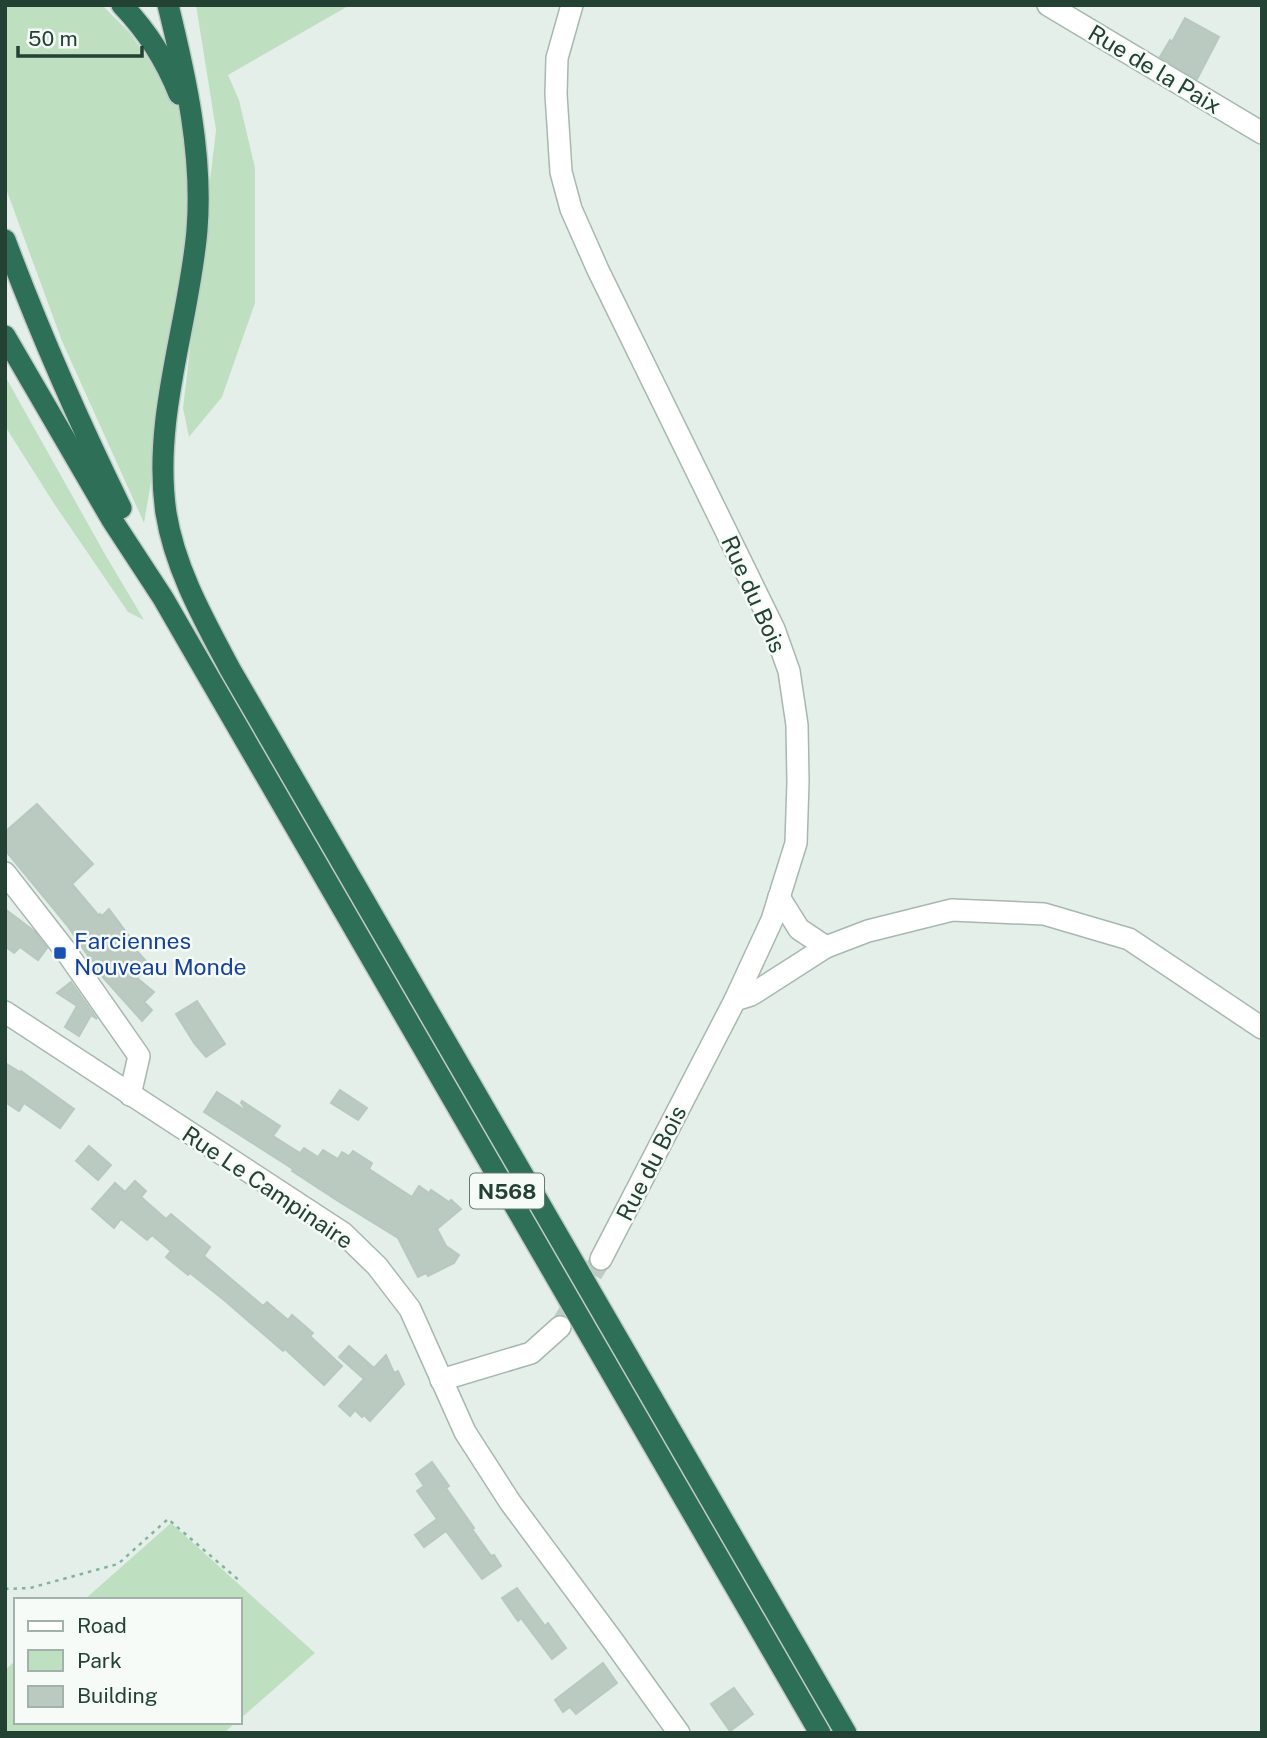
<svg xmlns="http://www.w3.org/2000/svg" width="1267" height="1738" font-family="'Public Sans',sans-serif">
<rect width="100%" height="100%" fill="#e5efe9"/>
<!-- green -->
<g fill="#bee0c1">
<path d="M5 5H102L130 33 181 106 187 136 188 264 144 523 62 341 5 186Z"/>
<path d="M196 5H350L228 75 239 100 255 168V303L222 397 189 437 183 408 216 130Z"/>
<path d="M5 376 106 556 144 620 128 612 53 502 5 426Z"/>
<path d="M171 1523 315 1653 240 1719V1600H84Z"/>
<path d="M16 1660V1722H236L224 1733H5V1670Z"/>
</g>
<!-- building -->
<g fill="#bacac1" stroke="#b7c9bf" stroke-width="2">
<path d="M1185 18 1219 37 1197 79 1160 57 1170 40 1172 42Z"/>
<path d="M37 804 93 864 72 884 99 916 100 914 102 916 109 909 137 947 135 949 146 961 144 963 148 968 137 978 154 992 144 1002 152 1010 142 1021 100 974 99 975 93 967 95 966 67 925 5 850V832Z"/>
<path d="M5 909 34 931 47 948 38 960 20 947 14 953 5 946Z"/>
<path d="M71 982 97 1019 91 1015 79 1036 65 1027 77 1006 57 993Z"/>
<path d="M197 1001 225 1044 206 1057 194 1043 176 1014Z"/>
<path d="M5 1063 20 1072 21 1071 74 1109 60 1128 24 1103 19 1111 5 1102Z"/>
<path d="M340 1090 367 1108 358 1120 331 1103Z"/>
<path d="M217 1092 248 1112 241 1103 242 1101 280 1126 273 1136 300 1153 304 1148 318 1157 323 1150 338 1159 342 1152 349 1156 353 1151 372 1163 369 1169 412 1197 419 1186 429 1193 431 1190 449 1202 451 1200 461 1209 437 1229 446 1246 459 1255 454 1263 428 1276 426 1273 418 1277 398 1238 338 1201 292 1171 293 1169 204 1112Z"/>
<path d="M89 1146 111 1165 98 1180 76 1161Z"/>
<path d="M135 1181 146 1191 141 1197 166 1219 171 1214 210 1247 204 1256 230 1278 263 1306 267 1302 288 1320 292 1315 313 1333 310 1336 342 1366 324 1385 285 1349 283 1351 224 1300 190 1273 188 1275 166 1257 171 1251 152 1235 147 1240 121 1219 114 1228 92 1209 115 1183 125 1192Z"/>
<path d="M349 1346 374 1368 386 1355 394 1373 398 1371 404 1384 370 1421 364 1415 362 1417 355 1410 350 1416 339 1406 364 1379 339 1357Z"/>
<path d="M432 1462 449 1486 446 1488 474 1528 472 1529 491 1556 494 1555 501 1566 482 1579 446 1531 424 1547 415 1535 437 1519 417 1491 424 1486 416 1474Z"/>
<path d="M517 1588 545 1626 548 1623 566 1648 552 1659 521 1618 518 1621 502 1598Z"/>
<path d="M603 1663 617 1683 576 1714 570 1707 563 1712 555 1700Z"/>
<path d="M734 1688 753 1714 730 1731 711 1704Z"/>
</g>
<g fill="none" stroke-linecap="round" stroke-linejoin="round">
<!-- minor-tunnel -->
<path stroke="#beccc5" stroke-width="21" stroke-dasharray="21 10" stroke-linecap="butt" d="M560 1327 601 1259"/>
<!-- minor casing -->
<g stroke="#a7b8af" stroke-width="24">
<g id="minor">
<path d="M572 5 557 58 556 94 561 172 571 209 598 270 774 629 789 671 797 725 798 782 796 843 772 920 735 1000 601 1259"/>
<path d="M1048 5 1262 133"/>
<path d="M5 873 65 950 139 1056 130 1095"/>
<path d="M779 897 799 929 826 947"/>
<path d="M735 1000 751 995 826 947 868 931 952 910 1044 914 1129 939 1262 1028"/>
<path d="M5 1012 343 1233 377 1266 410 1309 465 1432 510 1502 613 1641 679 1733"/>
<path d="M441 1380 531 1353 560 1327"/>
</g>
</g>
<!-- highway casing -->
<g stroke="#c1cac6" stroke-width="24">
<g id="highway">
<path d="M122 5C147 31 166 61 179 94"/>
<path d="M168 5C186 78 203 155 197 230 189 324 152 418 166 513 175 569 204 620 230 669L846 1733"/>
<path d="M5 240C39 331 78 420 121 508"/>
<path d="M5 336 112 520 163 598 193 650 820 1733"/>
</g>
</g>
<!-- path -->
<path stroke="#84b39d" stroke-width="2.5" stroke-dasharray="3.5 5" stroke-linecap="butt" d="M5 1589 30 1588 118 1564 168 1519 241 1582"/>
<!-- minor -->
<use href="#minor" stroke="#fff" stroke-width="21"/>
<!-- highway -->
<use href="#highway" stroke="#2e6f57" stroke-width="21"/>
</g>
<!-- markers -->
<rect fill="#1a4fb4" stroke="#f6fbf8" stroke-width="2.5" x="53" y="946" width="14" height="14" rx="3.5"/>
<g text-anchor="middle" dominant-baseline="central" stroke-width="5" stroke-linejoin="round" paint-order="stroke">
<!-- shield labels -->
<rect fill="#f6fbf8" stroke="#627a6f" stroke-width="2" x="470" y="1173.5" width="74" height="35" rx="5"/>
<g font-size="21" font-weight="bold" fill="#234234">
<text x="507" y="1191">N568</text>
</g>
<!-- street labels -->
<g font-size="23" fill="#234234" stroke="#f6fbf8">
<text transform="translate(1155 69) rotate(31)">Rue de la Paix</text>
<text transform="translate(754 594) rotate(66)">Rue du Bois</text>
<text transform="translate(651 1163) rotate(-63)">Rue du Bois</text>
<text transform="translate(268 1187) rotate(34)">Rue Le Campinaire</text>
</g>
<!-- transit labels -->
<g font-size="23" fill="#164399" stroke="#f6fbf8" text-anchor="start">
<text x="74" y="940">Farciennes<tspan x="74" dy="26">Nouveau Monde</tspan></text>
</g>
</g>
<!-- border -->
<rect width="1267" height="1738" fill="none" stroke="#234234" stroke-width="14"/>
<!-- legend -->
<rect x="14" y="1598" width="228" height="126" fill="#f6fbf8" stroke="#a2b1aa" stroke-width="2"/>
<rect x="28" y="1621" width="35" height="10" fill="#ffffff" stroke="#a2b1aa" stroke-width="2"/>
<text x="77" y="1633" font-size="21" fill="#234234">Road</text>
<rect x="28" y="1650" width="35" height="21" fill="#bee0c1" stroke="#a2b1aa" stroke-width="2"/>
<text x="77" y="1668" font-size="21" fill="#234234">Park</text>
<rect x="28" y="1686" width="35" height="21" fill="#bacac1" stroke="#a2b1aa" stroke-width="2"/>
<text x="77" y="1703" font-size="21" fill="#234234">Building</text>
<!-- scale -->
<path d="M18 46v10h124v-10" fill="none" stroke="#234234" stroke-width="3.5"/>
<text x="28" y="46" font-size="21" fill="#234234" stroke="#f6fbf8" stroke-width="5" paint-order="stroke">50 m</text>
</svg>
